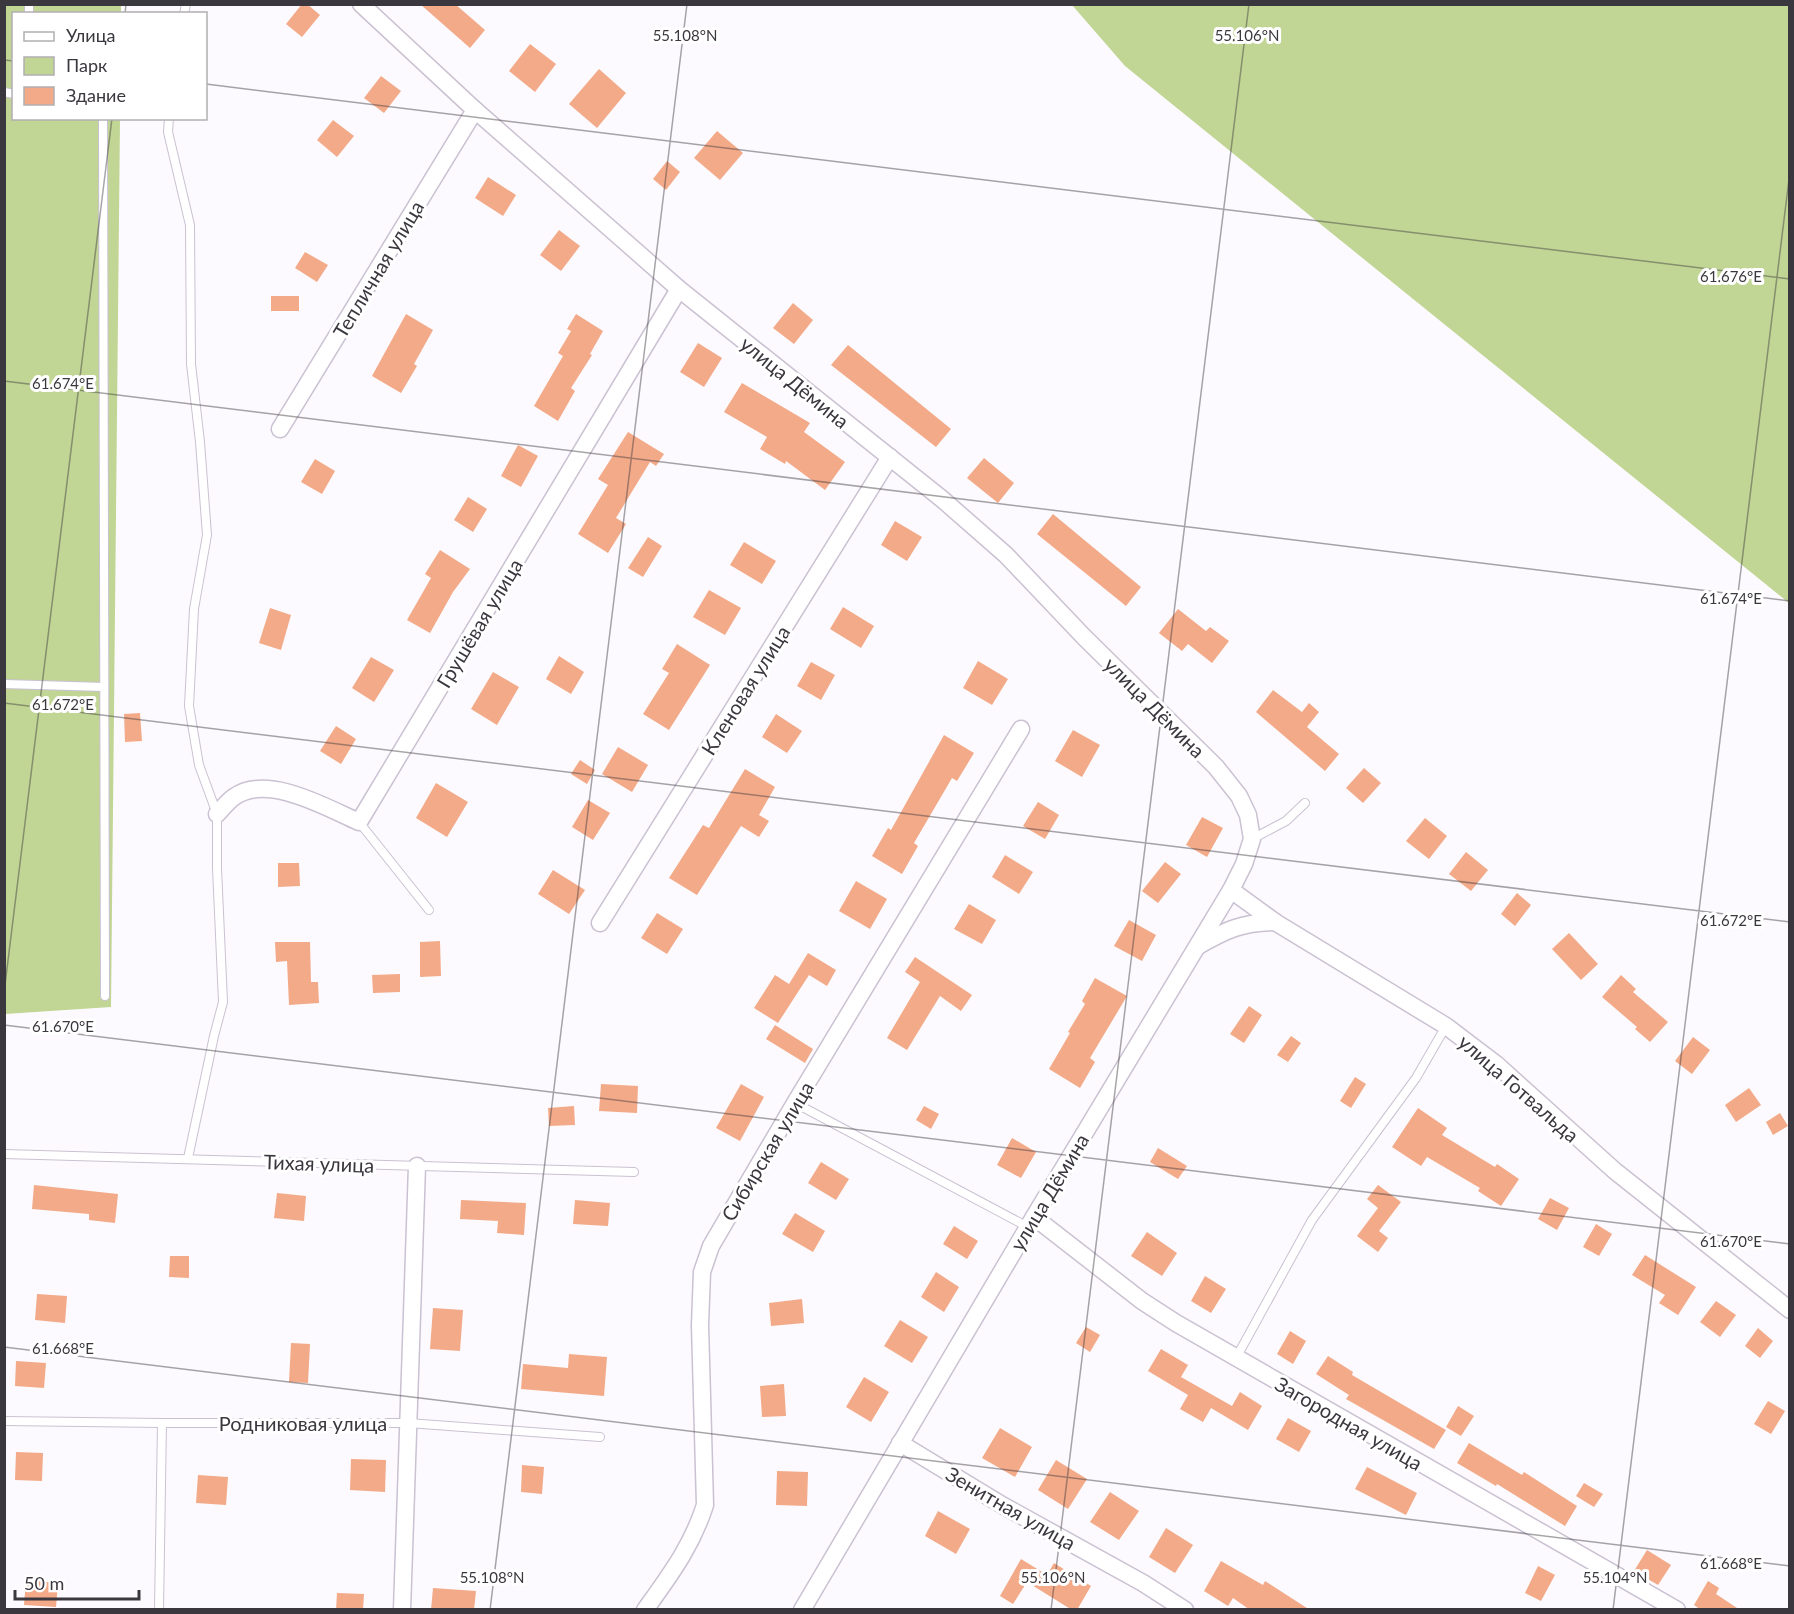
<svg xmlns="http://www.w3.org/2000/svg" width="1794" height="1614" font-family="Lato,sans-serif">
<rect width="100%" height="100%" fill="#fcfafe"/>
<!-- green -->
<g fill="#c1d694">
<path d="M5 5H121V13L14 14V118L120 119 111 1007 5 1014Z"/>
<path d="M1072 5H1789V603L1125 66Z"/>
</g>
<!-- building -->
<g fill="#f3aa88">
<path d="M302 4H307L320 15 302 37 286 24Z"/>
<path d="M420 4H455L485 30 470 48Z"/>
<path d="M530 44 556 64 535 92 509 71Z"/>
<path d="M599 69 626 93 597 128 569 104Z"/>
<path d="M381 76 401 91 384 113 364 98Z"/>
<path d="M333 120 354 136 337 157 317 140Z"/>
<path d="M717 131 743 153 720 180 694 158Z"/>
<path d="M667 161 680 172 666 190 653 179Z"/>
<path d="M488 177 516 195 503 216 475 198Z"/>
<path d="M559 230 580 246 561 271 540 255Z"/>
<path d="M305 252 328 265 317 282 295 268Z"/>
<rect x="271" y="296" width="28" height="15"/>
<path d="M793 303 813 320 794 344 773 328Z"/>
<path d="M406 314 433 330 414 364 417 366 401 393 372 376Z"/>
<path d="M576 314 603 331 590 354 592 355 571 388 575 391 558 421 534 406 563 356 558 353 571 331 567 329Z"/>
<path d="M698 343 722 358 704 387 680 372Z"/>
<path d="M848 345 951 429 936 447 831 365Z"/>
<path d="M742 383 810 423 804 432 845 462 825 490 786 461 785 464 760 449 767 437 724 412Z"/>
<path d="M628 432 664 454 656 466 650 462 616 518 626 524 608 553 578 534 608 485 598 479Z"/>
<path d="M518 445 538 456 521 487 501 476Z"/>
<path d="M984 458 1014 483 998 503 967 478Z"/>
<path d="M315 459 335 471 322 494 301 482Z"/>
<path d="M468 497 487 509 473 532 454 520Z"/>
<path d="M1053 514 1141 587 1126 606 1037 534Z"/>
<path d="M895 521 922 537 907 561 881 545Z"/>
<path d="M648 537 662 546 643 577 628 568Z"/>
<path d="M744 542 776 561 762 584 730 565Z"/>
<path d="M440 550 470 569 453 592 430 633 407 620 431 578 425 574Z"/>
<path d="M709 590 741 608 725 635 693 617Z"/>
<path d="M843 607 874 626 861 648 830 629Z"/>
<path d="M270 608 291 615 281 650 259 643Z"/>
<path d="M1178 609 1206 631 1210 627 1229 641 1212 663 1188 644 1182 651 1159 633Z"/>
<path d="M677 644 710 665 669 730 643 714 669 673 662 669Z"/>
<path d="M559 656 584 672 571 694 546 679Z"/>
<path d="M371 657 394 670 374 702 352 688Z"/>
<path d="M978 661 1008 679 992 705 963 688Z"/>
<path d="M811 662 835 675 821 700 797 686Z"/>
<path d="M493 672 519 687 497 725 471 709Z"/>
<path d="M1273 690 1302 712 1309 703 1319 712 1307 727 1339 754 1325 771 1256 712Z"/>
<path d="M140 713 142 741 125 742 124 714Z"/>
<path d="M776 714 802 731 787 753 762 737Z"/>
<path d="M336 726 356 739 341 764 320 751Z"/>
<path d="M1073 730 1100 745 1082 777 1055 761Z"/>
<path d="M944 735 974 753 957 781 952 778 914 843 918 846 902 874 872 856 888 828 891 830Z"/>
<path d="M618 747 648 765 632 792 602 774Z"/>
<path d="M580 760 595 770 587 784 571 774Z"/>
<path d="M1364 768 1381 783 1363 803 1346 788Z"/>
<path d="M745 769 775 787 759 815 769 821 759 837 741 826 697 895 669 878 703 825 709 828Z"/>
<path d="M436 783 468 802 447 837 416 818Z"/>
<path d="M588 800 610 813 593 840 572 827Z"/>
<path d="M1038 802 1059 815 1045 839 1023 826Z"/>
<path d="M1202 817 1223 828 1207 857 1186 845Z"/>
<path d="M1425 818 1447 836 1429 859 1406 841Z"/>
<path d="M1466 852 1488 870 1471 891 1449 874Z"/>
<path d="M1005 855 1033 872 1019 894 992 877Z"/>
<path d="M1165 862 1181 874 1158 903 1142 891Z"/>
<path d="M278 863H299L300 886 278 887Z"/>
<path d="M553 870 585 890 569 914 538 894Z"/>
<path d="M856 881 887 899 870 929 839 911Z"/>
<path d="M1517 893 1531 905 1515 926 1501 914Z"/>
<path d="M969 904 996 920 982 944 954 929Z"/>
<path d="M657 913 683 929 667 954 641 938Z"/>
<path d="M1129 920 1156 935 1142 961 1114 946Z"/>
<path d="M1569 933 1598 964 1581 980 1552 949Z"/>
<path d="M440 941 441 976 420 977V942Z"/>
<path d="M275 942H310L311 982H318L319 1003 289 1005 287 961 276 962Z"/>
<path d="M808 953 836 970 827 986 809 975 778 1023 754 1008 775 975 789 984Z"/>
<path d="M915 957 972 995 961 1011 940 996 907 1050 887 1038 920 982 905 972Z"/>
<path d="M400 974V992L373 993 372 975Z"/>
<path d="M1621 975 1636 989 1633 992 1668 1022 1650 1042 1635 1029 1637 1027 1602 997Z"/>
<path d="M1095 978 1127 996 1090 1058 1095 1062 1080 1088 1049 1069 1070 1033 1068 1032 1085 1004 1082 1001Z"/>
<path d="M1249 1006 1262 1015 1244 1043 1230 1034Z"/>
<path d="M775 1025 813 1049 805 1063 766 1039Z"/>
<path d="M1291 1036 1301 1043 1288 1062 1277 1055Z"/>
<path d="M1693 1037 1710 1050 1692 1074 1675 1061Z"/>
<path d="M1355 1077 1366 1084 1351 1108 1340 1101Z"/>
<path d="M601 1084 638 1086 637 1113 599 1111Z"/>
<path d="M741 1084 764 1097 740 1141 716 1128Z"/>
<path d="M1749 1088 1761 1105 1736 1122 1725 1105Z"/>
<path d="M574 1106 575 1125 549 1126 548 1108Z"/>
<path d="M924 1106 939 1114 931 1129 916 1120Z"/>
<path d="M1418 1108 1447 1128 1442 1135 1495 1167 1497 1164 1519 1179 1501 1206 1478 1191 1480 1188 1427 1157 1421 1166 1392 1147Z"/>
<path d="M1780 1113 1788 1126 1773 1135 1766 1122Z"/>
<path d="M1012 1138 1036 1152 1021 1178 997 1165Z"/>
<path d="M1158 1148 1187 1166 1178 1179 1150 1162Z"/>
<path d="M821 1162 849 1179 836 1200 808 1183Z"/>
<path d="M34 1185 118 1194 115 1223 89 1220V1214L32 1209Z"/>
<path d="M1378 1185 1401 1202 1379 1231 1388 1238 1378 1252 1357 1236 1378 1208 1367 1199Z"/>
<path d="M277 1193 306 1196 304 1221 274 1218Z"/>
<path d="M1550 1198 1569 1208 1557 1230 1538 1219Z"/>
<path d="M461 1200 526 1203 524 1235 497 1233 498 1221 460 1219Z"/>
<path d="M575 1200 610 1203 608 1226 573 1224Z"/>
<path d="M795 1213 825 1231 813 1252 782 1234Z"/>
<path d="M1596 1224 1612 1234 1599 1256 1583 1247Z"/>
<path d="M954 1226 978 1241 967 1259 943 1244Z"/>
<path d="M1147 1232 1177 1253 1162 1276 1131 1256Z"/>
<path d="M1645 1255 1696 1287 1678 1315 1659 1303 1665 1295 1632 1275Z"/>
<path d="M170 1256H189V1278L169 1277Z"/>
<path d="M936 1272 959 1287 944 1312 921 1297Z"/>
<path d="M1205 1276 1226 1289 1211 1313 1191 1301Z"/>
<path d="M37 1294 67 1296 65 1323 35 1320Z"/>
<path d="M802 1299 804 1323 771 1326 769 1303Z"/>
<path d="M1716 1301 1736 1315 1720 1337 1700 1322Z"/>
<path d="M433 1308 463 1310 460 1351 430 1349Z"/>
<path d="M900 1320 928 1337 912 1363 884 1346Z"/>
<path d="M1086 1327 1100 1335 1090 1352 1076 1343Z"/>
<path d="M1758 1328 1773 1341 1760 1358 1745 1346Z"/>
<path d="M1290 1331 1306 1341 1293 1364 1277 1354Z"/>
<path d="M291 1343 310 1344 308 1383 289 1382Z"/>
<path d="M1161 1349 1188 1365 1181 1377 1232 1406 1240 1392 1262 1406 1248 1430 1211 1408 1203 1422 1180 1409 1188 1395 1148 1371Z"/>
<path d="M569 1354 607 1357 604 1396 521 1389 523 1364 568 1368Z"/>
<path d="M1328 1356 1353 1372 1352 1375 1446 1430 1434 1449 1346 1399 1349 1395 1316 1374Z"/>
<path d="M16 1361 46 1363 44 1388 15 1386Z"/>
<path d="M864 1377 889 1392 871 1422 846 1407Z"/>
<path d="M784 1384 786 1416 762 1417 760 1386Z"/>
<path d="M1768 1401 1785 1411 1771 1434 1754 1424Z"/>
<path d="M1458 1406 1474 1416 1461 1436 1446 1427Z"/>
<path d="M1288 1418 1311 1431 1299 1452 1276 1439Z"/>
<path d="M1000 1428 1032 1447 1015 1477 982 1458Z"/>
<path d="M1469 1443 1522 1475 1524 1472 1577 1506 1565 1526 1497 1484 1496 1486 1457 1463Z"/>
<path d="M16 1452 43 1453 42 1481 15 1480Z"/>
<path d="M351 1459 386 1460 385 1492 350 1490Z"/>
<path d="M1056 1460 1087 1479 1068 1509 1038 1490Z"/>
<path d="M522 1465 544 1467 542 1494 521 1492Z"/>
<path d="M1367 1467 1417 1493 1406 1515 1355 1489Z"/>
<path d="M777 1471 808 1472 807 1506 776 1505Z"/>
<path d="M198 1475 228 1477 226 1505 196 1503Z"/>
<path d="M1584 1483 1603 1494 1594 1507 1576 1496Z"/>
<path d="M1110 1492 1139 1511 1119 1540 1090 1522Z"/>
<path d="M938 1511 970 1529 956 1554 925 1536Z"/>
<path d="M1166 1528 1193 1545 1175 1573 1149 1557Z"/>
<path d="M1647 1550 1671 1565 1658 1585 1634 1571Z"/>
<path d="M1021 1559 1047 1575 1054 1563 1091 1586 1077 1610H1072L1027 1582 1013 1604 1000 1596Z"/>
<path d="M1221 1561 1263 1585 1265 1581 1310 1610H1250L1233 1598 1228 1606 1204 1591Z"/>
<path d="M1538 1566 1555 1575 1541 1601 1525 1593Z"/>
<path d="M26 1580 58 1583 56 1607 24 1605Z"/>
<path d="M1708 1581 1719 1588 1716 1594 1740 1610H1701L1694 1605Z"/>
<path d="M433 1588 476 1591 474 1610H431Z"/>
<path d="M337 1593 364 1594 363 1610H336Z"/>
</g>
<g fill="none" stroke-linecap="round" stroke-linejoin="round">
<!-- service casing -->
<g stroke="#cac1d2" stroke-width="10">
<g id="service">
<path d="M29 14V4"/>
<path d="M184 14 186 4"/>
<path d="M4 92 14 94"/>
<path d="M103 118 105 996"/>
<path d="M169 118 168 132 190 225 191 364 200 442 207 535 194 609 189 706 199 765 217 814V868L223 1002 214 1036 188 1158"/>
<path d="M4 684 104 687"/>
<path d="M359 822 429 910"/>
<path d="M1252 839 1286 821 1305 803"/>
<path d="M795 1103 1028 1227"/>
<path d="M4 1154 634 1172"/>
<path d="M1236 1358 1312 1220 1416 1078 1446 1026"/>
<path d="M4 1421 162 1423H408L600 1437"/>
<path d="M159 1610 162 1423"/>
</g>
</g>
<!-- minor casing -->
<g stroke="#cac1d2" stroke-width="19">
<g id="minor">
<path d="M361 4 475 110 679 289 942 499 1006 555 1084 637 1216 767 1239 796 1248 815 1252 839 1244 864 1231 890 1034 1217 802 1610"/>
<path d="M280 429 475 110"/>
<path d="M217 814C223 808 228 801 234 797 267 773 327 808 359 822L679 289"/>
<path d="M1231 890 1275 922 1446 1026 1496 1064 1615 1171 1790 1310"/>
<path d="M600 923 890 457"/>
<path d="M1198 946C1228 929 1241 923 1275 922"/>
<path d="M1034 1217 1142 1301 1176 1323 1677 1610"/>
<path d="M900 1443 1002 1505 1143 1583 1185 1610"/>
<path d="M402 1610 417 1166"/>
<path d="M645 1610C670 1575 692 1546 705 1505L700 1325 702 1272 711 1246 795 1103 1021 729"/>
</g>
</g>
<!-- service -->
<use href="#service" stroke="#fff" stroke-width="8"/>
<!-- minor -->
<use href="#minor" stroke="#fff" stroke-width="16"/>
</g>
<!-- ticks -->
<path fill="none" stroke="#3b373e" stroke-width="1.5" stroke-opacity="0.45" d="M125 14 126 4M4 60 14 61M206 84 1790 279M4 381 1790 601M4 703 1790 922M4 993 112 118M4 1025 1790 1244M4 1347 1790 1566M490 1610 687 4M1051 1610 1249 4M1613 1610 1790 171"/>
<g text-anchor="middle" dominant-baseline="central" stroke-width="6" stroke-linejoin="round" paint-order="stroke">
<!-- street labels -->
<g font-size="20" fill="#3b373e" stroke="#fff">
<text transform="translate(378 269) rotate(-59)">Тепличная улица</text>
<text transform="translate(795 382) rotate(39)">улица Дёмина</text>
<text transform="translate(479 623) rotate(-59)">Грушёвая улица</text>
<text transform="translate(745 690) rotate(-58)">Кленовая улица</text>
<text transform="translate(1155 707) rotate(45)">улица Дёмина</text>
<text transform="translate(1519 1088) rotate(41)">улица Готвальда</text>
<text transform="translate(767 1151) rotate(-59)">Сибирская улица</text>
<text transform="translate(319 1163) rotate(2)">Тихая улица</text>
<text transform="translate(1049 1192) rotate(-59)">улица Дёмина</text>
<text x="303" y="1423">Родниковая улица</text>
<text transform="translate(1349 1423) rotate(30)">Загородная улица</text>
<text transform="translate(1011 1508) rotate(30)">Зенитная улица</text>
</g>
</g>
<g font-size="15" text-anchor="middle" fill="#3b373e" stroke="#fff" stroke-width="6" stroke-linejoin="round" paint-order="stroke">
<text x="685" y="41">55.108°N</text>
<text x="1247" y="41">55.106°N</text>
<text x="1731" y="282">61.676°E</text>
<text x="63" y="389">61.674°E</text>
<text x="1731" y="604">61.674°E</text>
<text x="63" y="710">61.672°E</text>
<text x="1731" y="926">61.672°E</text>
<text x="63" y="1032">61.670°E</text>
<text x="1731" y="1247">61.670°E</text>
<text x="63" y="1354">61.668°E</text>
<text x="1731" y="1569">61.668°E</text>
<text x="492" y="1583">55.108°N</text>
<text x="1053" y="1583">55.106°N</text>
<text x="1615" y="1583">55.104°N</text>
</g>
<!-- border -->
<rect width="1794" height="1614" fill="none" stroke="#3b373e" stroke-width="12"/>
<!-- legend -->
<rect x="12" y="12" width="195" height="108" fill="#ffffff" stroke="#b1afb2" stroke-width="1.5"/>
<rect x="24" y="32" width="30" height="9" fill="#ffffff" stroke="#b1afb2" stroke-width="1.5"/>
<text x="66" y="42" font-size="18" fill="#3b373e">Улица</text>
<rect x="24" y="57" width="30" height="18" fill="#c1d694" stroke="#b1afb2" stroke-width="1.5"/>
<text x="66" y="72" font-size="18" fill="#3b373e">Парк</text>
<rect x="24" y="87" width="30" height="18" fill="#f3aa88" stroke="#b1afb2" stroke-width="1.5"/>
<text x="66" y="102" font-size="18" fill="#3b373e">Здание</text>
<!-- scale -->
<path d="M15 1590v9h124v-9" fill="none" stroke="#3b373e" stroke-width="3"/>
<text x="24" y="1590" font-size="18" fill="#3b373e" stroke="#ffffff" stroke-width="4.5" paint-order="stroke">50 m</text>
</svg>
